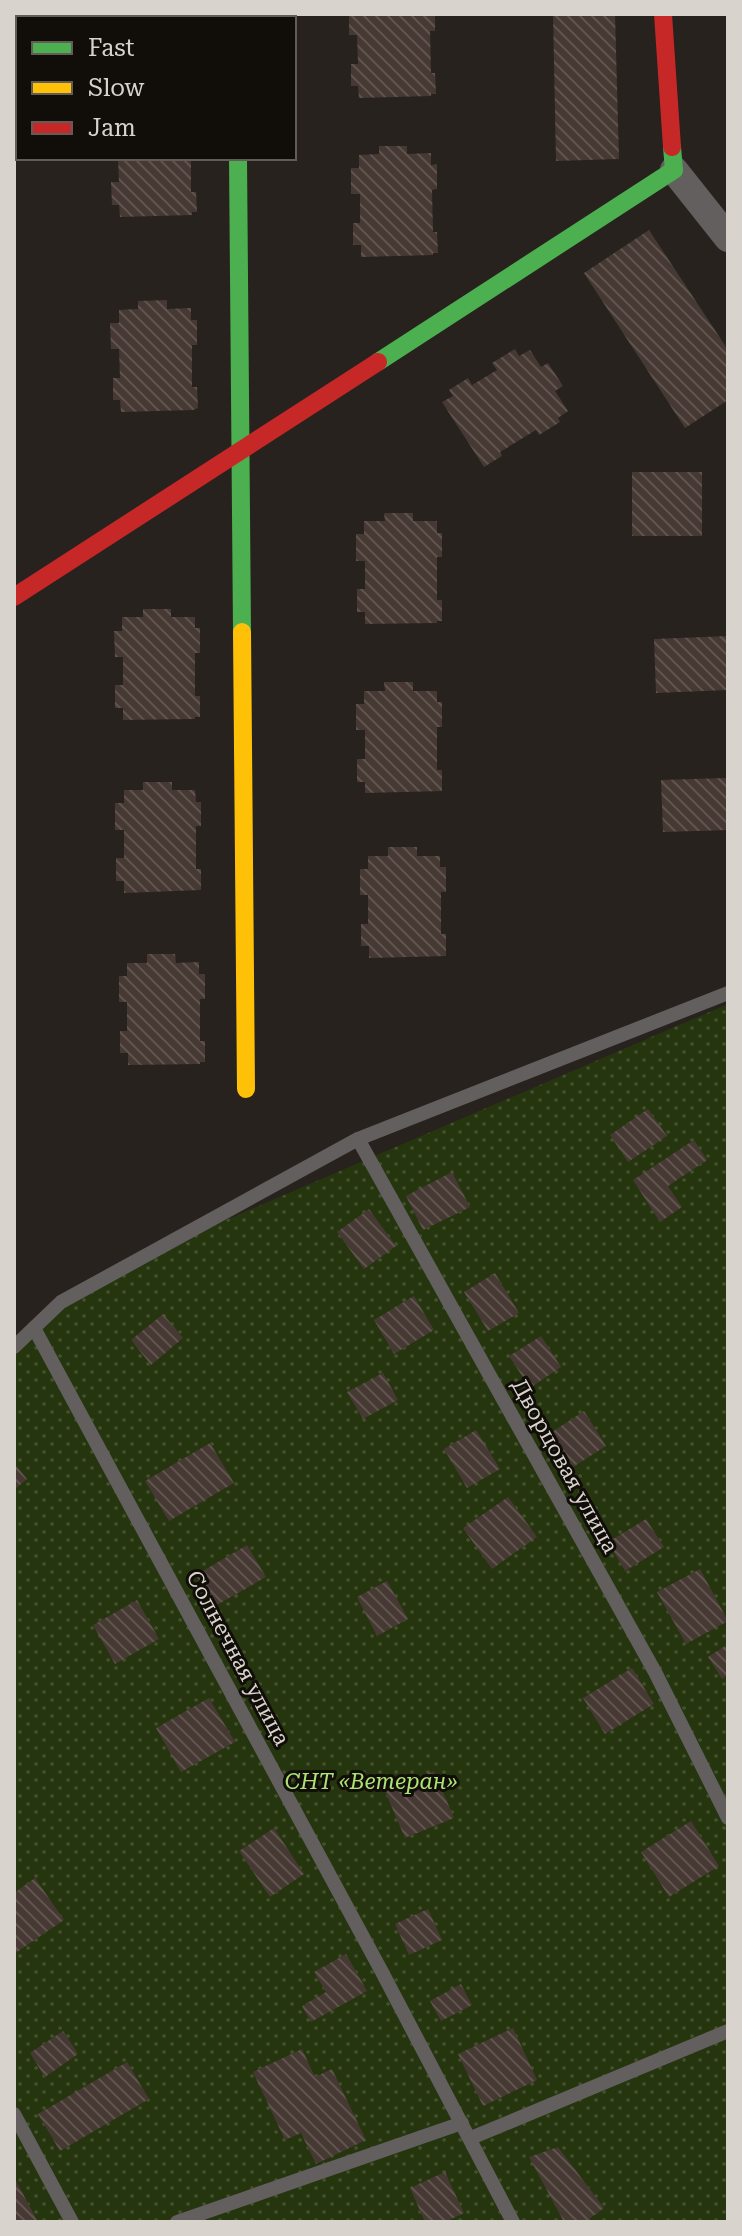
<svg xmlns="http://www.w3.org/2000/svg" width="742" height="2236" font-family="'Roboto Serif',serif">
<defs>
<pattern id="garden-dots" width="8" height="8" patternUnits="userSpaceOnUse" patternTransform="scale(2)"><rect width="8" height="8" fill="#25350e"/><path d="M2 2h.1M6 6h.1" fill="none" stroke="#445130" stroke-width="1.8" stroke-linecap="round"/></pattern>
<pattern id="building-back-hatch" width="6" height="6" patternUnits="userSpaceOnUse" patternTransform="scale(2)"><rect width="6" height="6" fill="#463832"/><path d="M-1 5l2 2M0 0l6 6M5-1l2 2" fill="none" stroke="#60544e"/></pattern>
</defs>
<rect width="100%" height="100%" fill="#27221d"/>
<!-- garden -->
<path fill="url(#garden-dots)" d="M728 1004V2222H14V1339L91 1278Z"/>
<!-- building -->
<g fill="url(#building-back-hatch)">
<path d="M349 14H435V31H430L431 73H435L436 94H431V96L359 98 358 86H351V64H358L357 35H349Z"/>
<path d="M553 14H615L619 159 556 161Z"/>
<path d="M379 146H407V154L431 153V165L437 164V189L432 190 433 232H437L438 253H433V255L361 257V245H353V223H360V194H351V168H359V155L379 154Z"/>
<path d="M118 158H191V192H196L197 212H192V215L120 217 119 205H112L111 182H119Z"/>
<path d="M649 230 728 350V400L685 428 584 273Z"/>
<path d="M167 300V309L191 308V320H197V345H192V387H197L198 408 193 410 121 412 120 400H113V378H120L119 349H111L110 323H119V310L138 309V301Z"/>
<path d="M515 349 519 356 530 350 541 367 548 363 563 386 555 391 568 411 558 418 560 422 539 435 536 430 500 452 502 456 484 467 442 402 453 396 449 390 468 378 472 385 497 370 492 363Z"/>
<rect x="632" y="472" width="70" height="64"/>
<path d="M384 513H413V521H437V533H442V557H437V600H442V621H437V623L365 624V612H357V589H365V561H356V534H364V521H385Z"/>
<path d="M143 609H171V617H195V628H200V653H195V696H200V717H195V719L123 720V708H115V685H123V657H115L114 631H122V617H143Z"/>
<path d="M728 636V690L656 693 654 639Z"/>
<path d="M384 682H413V691H437V702H442V727H437V770H442V791L365 793V782H357V759H365V730H356V704H364V691H385Z"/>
<path d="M726 778 728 830 663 832 661 780Z"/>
<path d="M143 782H172V790H195L196 802H201V826H196V869H201V890L124 893V881H116V858H124V830H115V803H124V790H143Z"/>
<path d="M388 847H417V856H440V867H446V892H441V934H446V956L369 958V946H361V924H368V895H360V869H368V856H388Z"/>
<path d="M147 954H175L176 963 199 962V974H205V999H200V1041H205V1062H200V1064L128 1065V1053H120V1031H127V1002H119V976H127V963H147Z"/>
<path d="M648 1109 667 1136 628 1162 610 1135Z"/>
<path d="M694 1140 707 1160 668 1186 682 1207 660 1222 633 1180Z"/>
<path d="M452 1172 470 1207 423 1230 406 1196Z"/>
<path d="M369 1209 396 1246 364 1269 337 1232Z"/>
<path d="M495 1273 519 1313 488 1331 464 1292Z"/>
<path d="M414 1296 434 1330 394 1354 374 1320Z"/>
<path d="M163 1314 183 1338 151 1365 131 1340Z"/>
<path d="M541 1336 561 1367 530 1388 509 1356Z"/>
<path d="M383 1373 398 1400 363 1419 347 1392Z"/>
<path d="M584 1411 606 1446 573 1467 552 1432Z"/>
<path d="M476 1430 500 1469 467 1488 444 1449Z"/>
<path d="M210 1443 234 1483 169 1521 145 1481Z"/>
<path d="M14 1463 27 1479 14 1490Z"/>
<path d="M508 1497 537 1537 492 1569 463 1528Z"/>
<path d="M646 1519 664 1547 625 1571 608 1542Z"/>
<path d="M247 1545 266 1577 215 1606 196 1575Z"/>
<path d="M700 1569 728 1621 686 1644 657 1592Z"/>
<path d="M387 1581 408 1619 377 1636 357 1597Z"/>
<path d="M137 1600 159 1639 115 1664 93 1625Z"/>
<path d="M728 1644V1675L722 1679 708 1657Z"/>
<path d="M632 1668 654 1704 605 1734 583 1698Z"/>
<path d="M209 1698 235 1742 181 1772 156 1728Z"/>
<path d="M434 1771 454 1818 405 1838 385 1791Z"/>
<path d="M691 1821 719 1866 669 1897 641 1852Z"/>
<path d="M274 1828 304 1874 270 1897 239 1851Z"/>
<path d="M35 1878 64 1920 14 1954V1893Z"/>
<path d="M428 1909 442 1940 409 1955 395 1924Z"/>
<path d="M346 1954 367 1991 311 2022 302 2006 326 1992 314 1972Z"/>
<path d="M461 1984 472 2005 441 2021 430 2001Z"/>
<path d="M513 2028 537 2080 483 2106 458 2054Z"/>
<path d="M63 2031 78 2054 45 2077 30 2053Z"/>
<path d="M302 2049 315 2077 332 2069 366 2140 316 2164 301 2133 285 2140 253 2072Z"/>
<path d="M127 2062 149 2099 60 2151 38 2114Z"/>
<path d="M558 2147 604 2208 585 2222H564L529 2157Z"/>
<path d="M445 2172 464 2213 445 2222H425L410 2188Z"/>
<path d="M14 2177 38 2222H14Z"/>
</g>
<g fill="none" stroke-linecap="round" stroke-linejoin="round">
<!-- lane -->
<g stroke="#625f5e" stroke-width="14">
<path d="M358 1139 655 1672 728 1818"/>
<path d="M34 1328 382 1972 513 2222"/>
<path d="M14 1347 61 1302 358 1139 728 993"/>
<path d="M14 2114 72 2222"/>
<path d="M471 2138 728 2031"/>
<path d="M177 2222 462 2123"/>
</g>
<!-- street -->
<g stroke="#625f5e" stroke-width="28">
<path d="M235 14V18"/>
<path d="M674 170 728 238"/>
</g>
<!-- fast -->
<g stroke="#4caf50" stroke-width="18">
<path d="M238 158 242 632"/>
<path d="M378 362 674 170 672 147"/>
</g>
<!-- slow -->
<path stroke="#ffc107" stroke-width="18" d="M242 632 246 1089"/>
<!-- jam -->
<g stroke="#c62828" stroke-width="18">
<path d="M663 14 672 147"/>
<path d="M14 597 378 362"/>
</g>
</g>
<g text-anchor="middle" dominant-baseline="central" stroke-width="6" stroke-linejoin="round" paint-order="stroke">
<!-- street labels -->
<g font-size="22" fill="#d8d3cd" stroke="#110d09">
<text transform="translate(565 1466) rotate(61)">Дворцовая улица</text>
<text transform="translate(238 1658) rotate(62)">Солнечная улица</text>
</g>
<!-- park labels -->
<g font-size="22" font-style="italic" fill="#ade371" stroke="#110d09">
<text x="371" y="1781">СНТ «Ветеран»</text>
</g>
</g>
<!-- border -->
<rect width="742" height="2236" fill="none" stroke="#d8d3cd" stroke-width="32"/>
<!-- legend -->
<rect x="16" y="16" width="280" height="144" fill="#110d09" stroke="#615c57" stroke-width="2"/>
<rect x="32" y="42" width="40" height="12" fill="#4caf50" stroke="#615c57" stroke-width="2"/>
<text x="88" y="56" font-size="24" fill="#d8d3cd">Fast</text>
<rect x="32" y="82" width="40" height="12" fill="#ffc107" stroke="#615c57" stroke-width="2"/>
<text x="88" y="96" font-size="24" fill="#d8d3cd">Slow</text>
<rect x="32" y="122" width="40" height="12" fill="#c62828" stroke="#615c57" stroke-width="2"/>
<text x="88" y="136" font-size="24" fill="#d8d3cd">Jam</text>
</svg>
